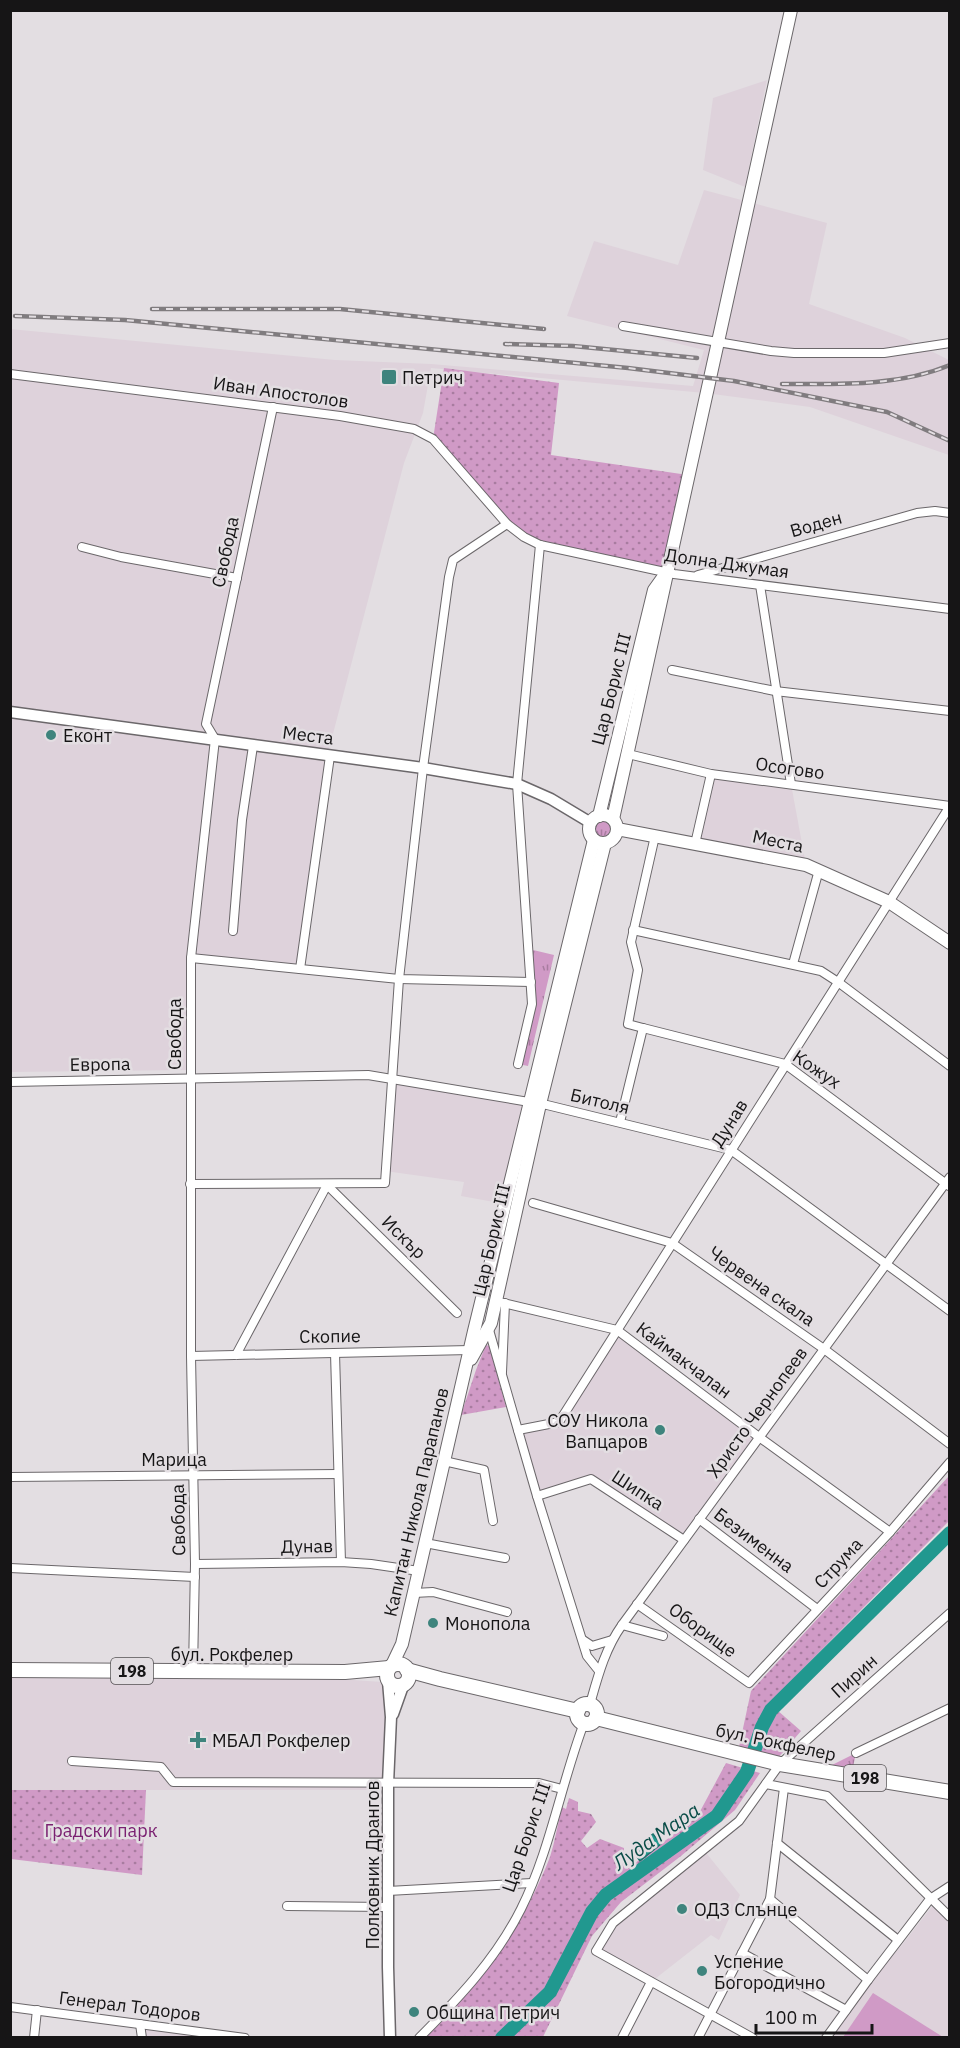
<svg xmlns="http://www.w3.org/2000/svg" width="960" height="2048" font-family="'IBM Plex Sans',sans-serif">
<defs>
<pattern id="grass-tufts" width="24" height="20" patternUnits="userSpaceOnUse" patternTransform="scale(1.5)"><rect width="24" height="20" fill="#d09ac6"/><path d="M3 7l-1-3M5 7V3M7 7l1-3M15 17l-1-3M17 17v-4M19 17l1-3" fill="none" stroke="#a87ca0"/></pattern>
<pattern id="park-dots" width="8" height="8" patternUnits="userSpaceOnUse" patternTransform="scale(1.5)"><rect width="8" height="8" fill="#d09ac6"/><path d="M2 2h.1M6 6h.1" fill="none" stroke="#a87ca0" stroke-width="1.8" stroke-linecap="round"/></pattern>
</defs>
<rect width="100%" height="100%" fill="#e3dee2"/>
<!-- built -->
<g fill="#ded2db">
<path d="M767 80 745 187 703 170 713 98Z"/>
<path d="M704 190 827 223 809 304 905 338 949 360V455L810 407 705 393 431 368 423 413 404 463 329 749 298 964 189 954 186 1070 11 1072 10 329 335 360 431 364 693 386 704 350 567 316 594 241 678 265Z"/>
<path d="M711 774 791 784 806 865 695 844Z"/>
<path d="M391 1077 531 1102 505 1204 461 1196 464 1182 385 1171Z"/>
<path d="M617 1330 759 1437 684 1540 591 1479 537 1496 518 1430 559 1422Z"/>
<path d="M11 1676 353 1680 382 1682 387 1690 384 1790H11Z"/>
<path d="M703 1849 740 1895 719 1940 711 1935 651 1982 596 1951 613 1923Z"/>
<path d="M934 1904 949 1919V2037L828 2038 870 1980 902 1945Z"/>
<path d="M140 2024 245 2037H142Z"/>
</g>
<!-- grass -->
<g fill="url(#grass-tufts)">
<circle cx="603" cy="829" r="9"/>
<path d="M529 949 554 955 528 1066 518 1064 532 1004Z"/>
<path d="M856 1753 851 1776 820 1771Z"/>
</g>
<!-- park -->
<g fill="url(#park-dots)">
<path d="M444 368 559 383 551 455 688 475 666 573 524 537 433 439Z"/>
<path d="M486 1345 489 1346 506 1407 461 1415 476 1370Z"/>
<path d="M949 1476V1521L769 1703 801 1731 777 1759 739 1747 751 1691Z"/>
<path d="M726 1763 760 1773 735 1810 681 1856 621 1902 592 1936 543 2037 425 2038C478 1988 524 1925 550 1857 555 1841 558 1823 562 1807L566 1809 569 1798 578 1802V1811L591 1814 596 1822 581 1841 587 1848 600 1839 624 1848V1861L627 1869 697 1817Z"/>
<path d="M11 1790H146L142 1875 11 1859Z"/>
</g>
<!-- garden -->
<path fill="#d09ac6" d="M873 1993 943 2037H843Z"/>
<!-- water -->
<path fill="#21988f" stroke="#1e716b" stroke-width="1.5" d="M653 1834 661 1844 640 1861 632 1850Z"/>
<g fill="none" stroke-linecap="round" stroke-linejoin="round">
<!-- river -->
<path stroke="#21988f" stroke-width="14" d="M502 2038 550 1992 592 1912 606 1895 717 1816 747 1772 762 1727 771 1710 950 1533"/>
<!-- minor casing -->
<g stroke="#6b676a" stroke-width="10">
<g id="minor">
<path d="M623 326 771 351 794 353H884L950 343"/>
<path d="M10 374 340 416 414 429 433 439 507 524 524 537 540 545 674 574 950 609"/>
<path d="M82 547 121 557 237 578"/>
<path d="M698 575 917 513 935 511 950 513"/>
<path d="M760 585 791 784"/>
<path d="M672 670 775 691 950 711"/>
<path d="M628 754 711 774 950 806"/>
<path d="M695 844 711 774"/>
<path d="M633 930 821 971 838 982 950 1066"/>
<path d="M233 931 242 820 253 746"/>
<path d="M191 958 399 979 531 982"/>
<path d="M793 964 819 870"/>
<path d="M300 969 330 756"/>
<path d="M643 1028 785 1064 949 1186"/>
<path d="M518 1064 532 1004 517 784 540 545"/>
<path d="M10 1082 368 1075 547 1105 731 1150 950 1311"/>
<path d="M620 1122 643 1028 628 1024 638 970 631 942 655 836"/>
<path d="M190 1184 385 1183 399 979 423 768 449 577 453 560 507 524"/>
<path d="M533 1203 672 1243 824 1349 950 1444"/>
<path d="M495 1301 617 1330 759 1437 890 1532"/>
<path d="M489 1330 537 1496 587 1656 599 1671"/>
<path d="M335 1353 341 1562"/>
<path d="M236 1355 327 1185 457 1313"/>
<path d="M191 1356 470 1350"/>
<path d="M502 1372 505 1303"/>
<path d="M518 1430 559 1422 950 806"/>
<path d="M444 1461 484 1470 493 1521"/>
<path d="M10 1477 338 1474"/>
<path d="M537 1496 591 1479 684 1540"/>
<path d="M699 1519 817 1609"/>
<path d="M425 1543 505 1558"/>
<path d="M195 1564 341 1562 371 1564 419 1571"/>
<path d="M10 1568 195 1577"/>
<path d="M414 1593 433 1592 507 1612"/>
<path d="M637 1604 749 1683 890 1532 950 1462"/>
<path d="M622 1625 663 1636"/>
<path d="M583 1640 592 1646 612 1640"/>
<path d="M193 1671 195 1564 191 1356V958L215 739 206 724 273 407"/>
<path d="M590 1704C598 1676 605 1649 622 1625L950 1177"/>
<path d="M856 1753 950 1708"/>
<path d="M72 1761 161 1767 173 1782 539 1783 562 1789"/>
<path d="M766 1784 827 1796 950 1917"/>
<path d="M777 1843 898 1940"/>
<path d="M388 1891 532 1883"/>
<path d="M770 1899 868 1980"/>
<path d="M287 1906 388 1907"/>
<path d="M742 1953 846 2010"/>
<path d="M10 2007 245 2038"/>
<path d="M140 2024 142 2038"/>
<path d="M34 2038 37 2010"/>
<path d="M419 2038C458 1999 496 1959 521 1909 550 1851 561 1784 584 1723"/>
<path d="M622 2038 651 1982"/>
<path d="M698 2038 770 1899 784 1788"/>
<path d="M753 2038 596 1951 613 1923 739 1821 780 1764 950 1613"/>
<path d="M826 2038 868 1980 930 1899 950 1886"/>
</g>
</g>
<!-- tertiary casing -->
<g stroke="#6b676a" stroke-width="13">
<g id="tertiary">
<path d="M10 712 423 768 517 784 551 799 591 823"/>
<path d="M388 1681 391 1717 388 1784V1967L390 2038"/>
<path d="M393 1714 404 1683"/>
</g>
</g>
<!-- secondary casing -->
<g stroke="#6b676a" stroke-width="14">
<g id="secondary">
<circle cx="603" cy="829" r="14"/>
<path d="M599 816 654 590 664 576"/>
<path d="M613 819 791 10"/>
<path d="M617 829 806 865 889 902 950 943"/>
<path d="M471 1359 491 1323 540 1104 605 843"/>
<path d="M392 1665 402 1644 474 1331 594 840"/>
</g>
</g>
<!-- primary casing -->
<g stroke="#6b676a" stroke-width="16">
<g id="primary">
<circle cx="398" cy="1675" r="11"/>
<path d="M10 1670 345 1672 389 1668"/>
<path d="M407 1670 440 1679 578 1711"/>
<circle cx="587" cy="1714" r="10"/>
<path d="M596 1718 780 1764 950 1792"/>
</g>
</g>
<!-- minor -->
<use href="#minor" stroke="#fff" stroke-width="8"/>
<!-- tertiary -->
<use href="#tertiary" stroke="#fff" stroke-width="10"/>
<!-- secondary -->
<use href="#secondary" stroke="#fff" stroke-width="12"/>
<!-- primary -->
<use href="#primary" stroke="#fff" stroke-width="14"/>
<!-- rail casing -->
<g stroke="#807c7f" stroke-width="4.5">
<g id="rail">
<path d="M152 309H340L544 329"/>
<path d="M15 316 125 320 628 368 734 381 887 412 950 441"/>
<path d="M505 344 573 346 697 358"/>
<path d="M782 384C837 384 897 387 950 365"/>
</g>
</g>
<!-- rail -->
<use href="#rail" stroke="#e3dee2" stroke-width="2" stroke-dasharray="7" stroke-linecap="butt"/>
</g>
<!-- markers -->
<g fill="#3e847d" stroke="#e3dee2" stroke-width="2">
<rect x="381" y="369" width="16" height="16" rx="3"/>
<circle cx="51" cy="735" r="6"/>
<circle cx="660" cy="1430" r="6"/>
<circle cx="433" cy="1623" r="6"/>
<path d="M195 1731h6v6h6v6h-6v6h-6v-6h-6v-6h6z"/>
<circle cx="682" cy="1909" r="6"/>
<circle cx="702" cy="1971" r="6"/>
<circle cx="414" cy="2012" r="6"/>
</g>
<g text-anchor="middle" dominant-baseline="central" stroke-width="5" stroke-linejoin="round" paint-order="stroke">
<!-- shield labels -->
<g fill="#e3dee2" stroke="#545153" stroke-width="1.5">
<rect x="111" y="1658" width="42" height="26" rx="4.5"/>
<rect x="844" y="1765" width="42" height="26" rx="4.5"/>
</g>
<g font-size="16" font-weight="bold" fill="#161516">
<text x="132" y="1671">198</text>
<text x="865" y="1778">198</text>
</g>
<!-- poi labels -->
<g font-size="18" fill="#161516" stroke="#e3dee2" text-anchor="start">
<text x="402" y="377">Петрич</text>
<text x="63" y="735">Еконт</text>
<text x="648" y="1420" text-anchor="end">СОУ Никола<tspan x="648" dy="21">Вапцаров</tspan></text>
<text x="445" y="1623">Монопола</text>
<text x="212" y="1740">МБАЛ Рокфелер</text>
<text x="694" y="1909">ОДЗ Слънце</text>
<text x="714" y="1961">Успение<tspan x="714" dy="21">Богородично</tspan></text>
<text x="426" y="2012">Община Петрич</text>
</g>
<!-- street labels -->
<g font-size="18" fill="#161516" stroke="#e3dee2">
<text transform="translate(281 392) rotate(8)">Иван Апостолов</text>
<text transform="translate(816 524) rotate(-16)">Воден</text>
<text transform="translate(225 552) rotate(-78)">Свобода</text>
<text transform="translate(727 563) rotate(8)">Долна Джумая</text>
<text transform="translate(611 689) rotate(-76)">Цар Борис III</text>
<text transform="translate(308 735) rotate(7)">Места</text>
<text transform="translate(790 768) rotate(8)">Осогово</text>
<text transform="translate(778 841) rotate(12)">Места</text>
<text transform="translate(174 1034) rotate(-90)">Свобода</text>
<text transform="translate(100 1064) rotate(-1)">Европа</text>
<text transform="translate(817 1069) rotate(34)">Кожух</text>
<text transform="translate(600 1101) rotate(13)">Битоля</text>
<text transform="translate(729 1123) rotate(-58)">Дунав</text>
<text transform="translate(404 1237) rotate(44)">Искър</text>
<text transform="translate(491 1240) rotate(-77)">Цар Борис III</text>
<text transform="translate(762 1286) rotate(35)">Червена скала</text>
<text transform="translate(330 1336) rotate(-1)">Скопие</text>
<text transform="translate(684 1360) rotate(37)">Каймакчалан</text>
<text transform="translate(757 1412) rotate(-54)">Христо Чернопеев</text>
<text x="174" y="1459">Марица</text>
<text transform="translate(638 1490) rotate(33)">Шипка</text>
<text transform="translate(416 1502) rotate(-77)">Капитан Никола Парапанов</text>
<text transform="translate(178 1520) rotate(-91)">Свобода</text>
<text transform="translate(754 1540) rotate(37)">Безименна</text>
<text transform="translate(307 1546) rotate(-1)">Дунав</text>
<text transform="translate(838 1563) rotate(-47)">Струма</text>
<text transform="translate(703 1630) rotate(36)">Оборище</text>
<text x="232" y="1654">бул. Рокфелер</text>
<text transform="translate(854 1676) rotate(-42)">Пирин</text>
<text transform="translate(776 1742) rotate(12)">бул. Рокфелер</text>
<text transform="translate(526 1837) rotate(-71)">Цар Борис III</text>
<text transform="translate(372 1865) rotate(-90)">Полковник Дрангов</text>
<text transform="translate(130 2006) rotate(7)">Генерал Тодоров</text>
</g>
<!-- park labels -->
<g font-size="18" fill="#7a2071" stroke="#e3dee2">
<text x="101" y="1830">Градски парк</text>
</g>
<!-- water labels -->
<g font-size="20" font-style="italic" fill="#084b46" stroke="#e3dee2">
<text transform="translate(656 1836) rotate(-35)">Луда Мара</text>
</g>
</g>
<!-- border -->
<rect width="960" height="2048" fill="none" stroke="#161516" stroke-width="24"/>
<!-- scale -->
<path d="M756 2024v9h116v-9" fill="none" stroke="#161516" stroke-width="3"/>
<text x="765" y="2024" font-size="18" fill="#161516" stroke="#e3dee2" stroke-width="4.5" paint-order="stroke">100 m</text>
</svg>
